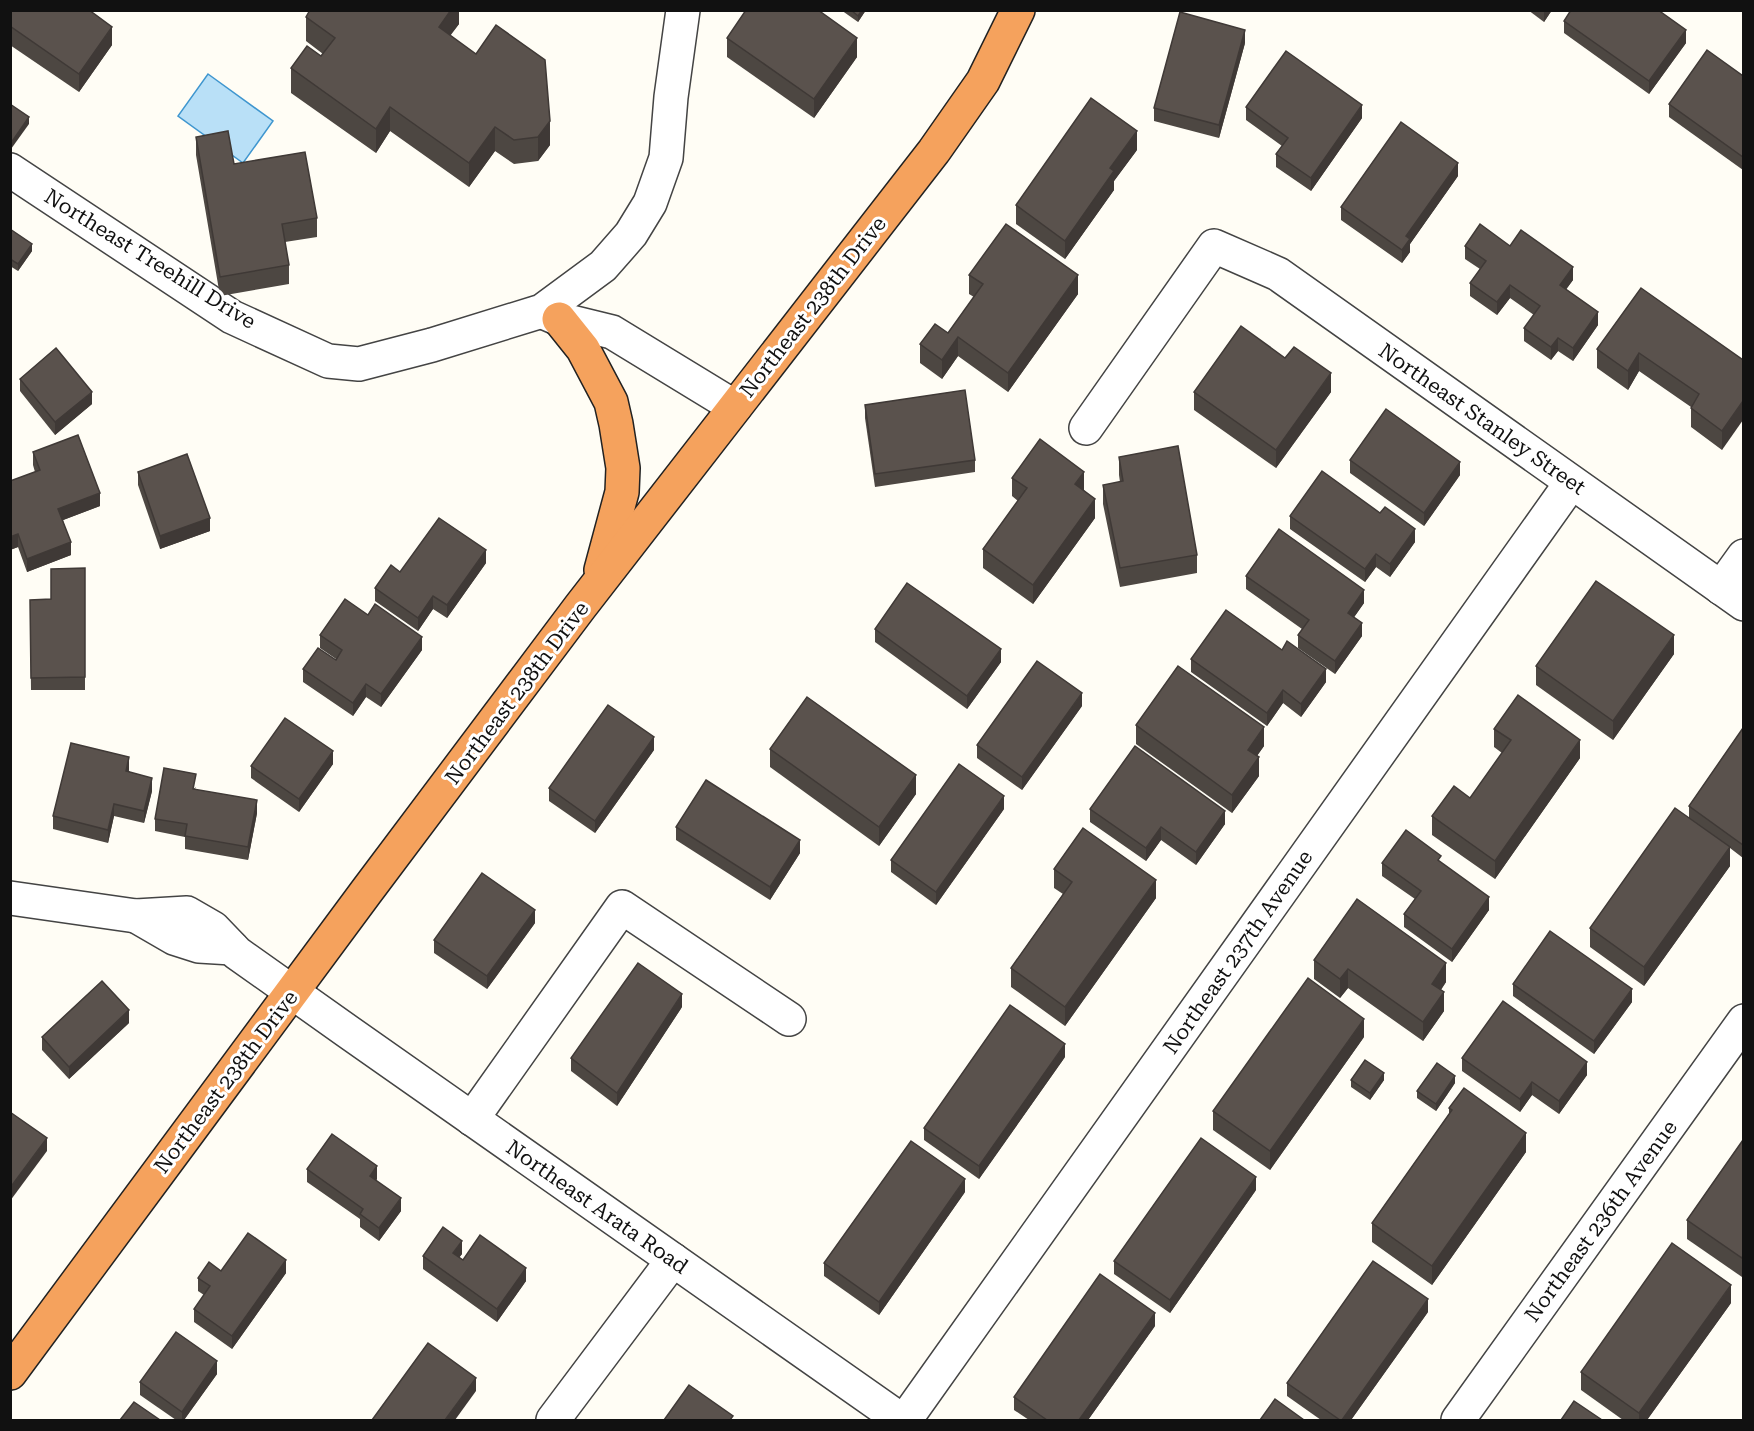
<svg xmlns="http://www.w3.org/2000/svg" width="1754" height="1431" font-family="'Roboto Serif',serif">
<rect width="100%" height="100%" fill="#fffdf5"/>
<!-- water -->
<path fill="#b9e0f7" stroke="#3f96cf" stroke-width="1.5" d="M208 74 273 121 243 163 178 116Z"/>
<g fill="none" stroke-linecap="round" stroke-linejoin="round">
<!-- minor casing -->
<g stroke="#444" stroke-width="36">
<g id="minor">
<path d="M10 170 232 317 328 361 359 364 432 345 542 311 603 266 631 234 650 203 666 158 671 97 683 10"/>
<path d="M543 312 559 319 612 332 735 407"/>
<path d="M1086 428 1214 246 1278 274 1744 604"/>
<path d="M1721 588 1744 556"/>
<path d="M10 898 136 916 187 913 213 928 237 953 347 1031 901 1420"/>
<path d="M136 916 174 938 199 946 232 948"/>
<path d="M472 1119 622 907 789 1019"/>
<path d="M553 1420 673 1260"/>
<path d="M905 1420 1571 483"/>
<path d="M1458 1420 1744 1021"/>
</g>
</g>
<!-- highway casing -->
<g stroke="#222" stroke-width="36">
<g id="highway">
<path d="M559 319 583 349 611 402 616 424 623 468 622 492 601 570"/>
<path d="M10 1373 366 892 580 607 934 151 983 81 1018 10"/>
</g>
</g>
<!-- minor -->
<use href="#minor" stroke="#fff" stroke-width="33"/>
<!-- highway -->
<use href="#highway" stroke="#f5a25d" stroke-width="33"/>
</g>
<!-- wall -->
<g fill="#4d4742">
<path d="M10 10 112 45 79 92 10 45Z"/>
<path d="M459 10V24L450 35 550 145 538 161 514 164 495 151 469 187 390 131 376 153 291 93V68L321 56 323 54 306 41V17Z"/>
<path d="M841 10H866L858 22Z"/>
<path d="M1528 10H1552L1544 22Z"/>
<path d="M1564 21 1686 43 1649 94 1564 33Z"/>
<path d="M727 38 857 57 814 118 727 57Z"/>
<path d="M1245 43 1219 138 1154 121V108Z"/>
<path d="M1743 76V170L1669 117V104Z"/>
<path d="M1246 107 1362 118 1311 191 1276 167V154L1282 146 1246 120Z"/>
<path d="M196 137 234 164 317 218V237L285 242 289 265V284L220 296 196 155Z"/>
<path d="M1137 150 1114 181V190L1065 259 1016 224V205Z"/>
<path d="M1458 176 1410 244V252L1402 263 1341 220V207Z"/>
<path d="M10 229 32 251 18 271 10 266Z"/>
<path d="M1465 246H1510L1573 280 1566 289 1598 325 1573 361 1558 351 1551 360 1524 341V328L1534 315 1510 298 1497 315 1470 296V283L1480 269 1465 259Z"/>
<path d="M969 275 1078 294 1008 392 958 356 942 379 920 363V344L948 333 974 297 969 294Z"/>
<path d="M1597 349 1743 360 1722 450 1691 427V407L1639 371 1628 390 1597 368Z"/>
<path d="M20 379 92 404 55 435 20 391Z"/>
<path d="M1194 392H1331L1276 468 1194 410Z"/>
<path d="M865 405 975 460V472L875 487 865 418Z"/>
<path d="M33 452 100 506 63 520 71 555 27 572 18 547 10 550 35 472 33 465Z"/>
<path d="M1119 457 1197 555V573L1120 587 1103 504V485L1120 482 1119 475Z"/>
<path d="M1350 460 1460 475 1424 526 1350 473Z"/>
<path d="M138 472 210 531 160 549 138 485Z"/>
<path d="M1012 478 1084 490 1095 518 1033 604 983 568V549L1018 501 1012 496Z"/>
<path d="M1290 516 1415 542 1390 577 1376 567 1365 582 1290 529Z"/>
<path d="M486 563 447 618 433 609 418 631 375 601V588Z"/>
<path d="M85 568V690H31L30 600 51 599Z"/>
<path d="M1246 576 1364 603 1354 617 1362 636 1335 674 1298 648V635L1302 629 1246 589Z"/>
<path d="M368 615 422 650 381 707 366 697 353 716 303 682V669L336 659 320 648V635Z"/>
<path d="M875 629 1001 662 967 709 875 642Z"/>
<path d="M1674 654 1613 740 1536 685V666Z"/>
<path d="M1191 659 1326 682 1301 717 1283 703 1267 726 1191 672Z"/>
<path d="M1082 706 1022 790 977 758V745Z"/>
<path d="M1136 725 1264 746 1257 756 1259 776 1232 813 1136 744Z"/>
<path d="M1743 728V858L1730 848V866L1644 986 1590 947V928L1689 818V806Z"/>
<path d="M1494 729 1580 758 1495 879 1432 835V816L1470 798 1502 753 1494 747Z"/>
<path d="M770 749 916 794 879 846 770 767Z"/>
<path d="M654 750 595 833 549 801V788Z"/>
<path d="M333 764 299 812 251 778V766Z"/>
<path d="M129 770V771L152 791 144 823 114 816 108 843 53 829V816Z"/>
<path d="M196 787 195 789 257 813 248 860 185 849V837L155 831V819Z"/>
<path d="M1004 809 936 905 891 872V860Z"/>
<path d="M1090 809 1225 824 1196 865 1161 840 1146 861 1090 822Z"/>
<path d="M676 827 800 853 770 900 676 840Z"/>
<path d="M1382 863H1441L1489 910 1452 962 1404 927V914L1415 899 1382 876Z"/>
<path d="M1054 869 1156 898 1065 1026 1011 987V968L1063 894 1054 888Z"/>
<path d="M535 923 487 989 434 953V940Z"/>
<path d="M1314 960 1446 982 1441 990 1444 1011 1423 1041 1348 988 1340 998 1314 979Z"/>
<path d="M1513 984 1632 1002 1594 1054 1513 996Z"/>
<path d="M682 1007 617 1106 571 1071V1058Z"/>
<path d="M129 1023 69 1079 42 1050V1037Z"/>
<path d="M1364 1037 1270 1170 1213 1130V1111Z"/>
<path d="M1065 1057 979 1179 924 1140V1128Z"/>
<path d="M1462 1058 1587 1075 1559 1114 1532 1095 1520 1112 1462 1071Z"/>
<path d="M1351 1080H1384L1370 1100 1351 1087Z"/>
<path d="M1455 1083 1436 1111 1417 1098V1091Z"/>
<path d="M1449 1108 1526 1152 1432 1285 1372 1242V1223L1449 1114Z"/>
<path d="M1743 1140V1274L1742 1277 1687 1239V1220Z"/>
<path d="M307 1169 377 1179 376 1180 401 1211 379 1241 360 1227V1219L307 1182Z"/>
<path d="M1256 1190 1170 1313 1114 1274V1261Z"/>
<path d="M965 1192 879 1315 824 1276V1263Z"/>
<path d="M462 1254 459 1257 463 1260 526 1281 497 1322 423 1269V1256Z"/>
<path d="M221 1271 286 1273 232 1349 194 1322V1309L204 1295 198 1291V1278Z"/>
<path d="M1731 1303 1647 1420H1623L1581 1390V1372Z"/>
<path d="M1428 1312 1351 1420H1321L1287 1396V1383Z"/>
<path d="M1155 1326 1088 1420H1029L1014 1410V1397Z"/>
<path d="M217 1374 184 1420H176L140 1395V1382Z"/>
</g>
<!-- shaded-wall -->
<g fill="#3f3936">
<path d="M451 10H459V24L439 51V27Z"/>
<path d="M862 10H866L858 22V16Z"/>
<path d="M1544 10H1552L1544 22Z"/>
<path d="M112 27V45L79 92V74Z"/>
<path d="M1245 30V43L1219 138V125Z"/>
<path d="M1686 30V43L1649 94V81Z"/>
<path d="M857 38V57L814 118V99Z"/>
<path d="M1362 105V118L1311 191V178Z"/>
<path d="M390 107V131L376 153V129Z"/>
<path d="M29 117V124L11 149V143Z"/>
<path d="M550 121V145L538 161V137Z"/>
<path d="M495 127V151L469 187V163Z"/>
<path d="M1137 131V150L1114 181V190L1065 259V241L1110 168Z"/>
<path d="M1458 163V176L1410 244V252L1402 263V250L1406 236Z"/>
<path d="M32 244V251L18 271V264Z"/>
<path d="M1573 267V280L1560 298V285Z"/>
<path d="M1078 275V294L1008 392V373Z"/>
<path d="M1510 285V298L1497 315V302Z"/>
<path d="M1598 312V325L1573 361V348Z"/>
<path d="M958 337V356L942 379V360Z"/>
<path d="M1558 338V351L1551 360V347Z"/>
<path d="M1639 353V371L1628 390V371Z"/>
<path d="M1331 373V392L1276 468V450Z"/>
<path d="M92 392V404L55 435V422Z"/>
<path d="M1743 401V420L1722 450V431Z"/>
<path d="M1460 462V475L1424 526V513Z"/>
<path d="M1084 472V490L1075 503V484Z"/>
<path d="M100 493V506L58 522V509Z"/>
<path d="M1095 499V518L1033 604V585Z"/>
<path d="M210 518V531L160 549V536Z"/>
<path d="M1415 529V542L1390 577V564Z"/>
<path d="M18 534V547L10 550V537Z"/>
<path d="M71 542V555L27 572V559Z"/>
<path d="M486 550V563L447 618V605Z"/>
<path d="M1376 554V567L1365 582V569Z"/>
<path d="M1364 590V603L1348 626V613Z"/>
<path d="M433 596V609L418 631V618Z"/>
<path d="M1362 623V636L1335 674V661Z"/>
<path d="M1674 635V654L1613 740V721Z"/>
<path d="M422 637V650L381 707V694Z"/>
<path d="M1001 649V662L967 709V696Z"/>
<path d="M1326 669V682L1301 717V704Z"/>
<path d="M366 684V697L353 716V703Z"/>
<path d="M1283 690V703L1267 726V713Z"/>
<path d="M1082 693V706L1022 790V777Z"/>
<path d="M1264 727V746L1248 768V750Z"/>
<path d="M654 737V750L595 833V821Z"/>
<path d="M1580 740V758L1495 879V861Z"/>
<path d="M333 751V764L299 812V799Z"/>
<path d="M129 757V770L126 784V771Z"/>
<path d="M1259 757V776L1232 813V795Z"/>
<path d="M916 775V794L879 846V827Z"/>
<path d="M152 778V791L144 823V811Z"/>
<path d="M1004 796V809L936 905V892Z"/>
<path d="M257 800V813L248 860V847Z"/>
<path d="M114 804V816L108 843V830Z"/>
<path d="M1225 811V824L1196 865V852Z"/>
<path d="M1161 827V840L1146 861V848Z"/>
<path d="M800 840V853L770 900V887Z"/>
<path d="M1730 847V866L1644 986V967Z"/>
<path d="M1156 880V898L1065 1026V1007Z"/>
<path d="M1489 897V910L1452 962V949Z"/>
<path d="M535 910V923L487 989V976Z"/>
<path d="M1446 963V982L1432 1002V984Z"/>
<path d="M1348 969V988L1340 998V979Z"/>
<path d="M1632 989V1002L1594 1054V1041Z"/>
<path d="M1444 992V1011L1423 1041V1022Z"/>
<path d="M682 994V1007L617 1106V1093Z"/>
<path d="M129 1010V1023L69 1079V1067Z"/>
<path d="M1364 1019V1037L1270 1170V1151Z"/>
<path d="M1065 1044V1057L979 1179V1166Z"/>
<path d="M1587 1062V1075L1559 1114V1101Z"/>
<path d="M1384 1073V1080L1370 1100V1093Z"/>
<path d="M1455 1076V1083L1436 1111V1104Z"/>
<path d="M1532 1082V1095L1520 1112V1099Z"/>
<path d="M1526 1133V1152L1432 1285V1266Z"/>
<path d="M47 1138V1151L10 1201V1188Z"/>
<path d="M377 1166V1179L370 1189V1176Z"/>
<path d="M1256 1177V1190L1170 1313V1300Z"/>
<path d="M965 1179V1192L879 1315V1302Z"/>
<path d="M401 1198V1211L379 1241V1228Z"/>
<path d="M462 1241V1254L453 1266V1253Z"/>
<path d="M1743 1255V1274L1742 1277V1258Z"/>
<path d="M286 1260V1273L232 1349V1336Z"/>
<path d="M526 1268V1281L497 1322V1309Z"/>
<path d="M1731 1285V1303L1647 1420H1639V1413Z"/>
<path d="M1428 1299V1312L1351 1420H1342Z"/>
<path d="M1155 1313V1326L1088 1420H1079Z"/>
<path d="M217 1361V1374L184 1420H182V1412Z"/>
<path d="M476 1378V1391L455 1420H445Z"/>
</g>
<!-- building -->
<g fill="#5a524d" stroke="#3f3936" stroke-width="1.5">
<path d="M10 10H89L112 27 79 74 10 26Z"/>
<path d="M310 10H451L439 27 476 54 496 25 545 60 550 121 538 137 514 140 495 127 469 163 390 107 376 129 291 68 307 46 321 56 335 38 306 17Z"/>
<path d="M746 10H818L857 38 814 99 727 38Z"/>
<path d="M851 10H862L858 16Z"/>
<path d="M1571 10H1658L1686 30 1649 81 1564 21Z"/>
<path d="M1180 12 1245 30 1219 125 1154 108Z"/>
<path d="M1707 50 1743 76V157L1669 104Z"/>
<path d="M1286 51 1362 105 1311 178 1276 154 1288 138 1246 107Z"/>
<path d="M1091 98 1137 131 1110 168 1114 171 1065 241 1016 205Z"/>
<path d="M10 104 29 117 11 143 10 142Z"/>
<path d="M1401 122 1458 163 1406 236 1410 239 1402 250 1341 207Z"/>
<path d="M228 131 234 164 305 152 317 218 282 224 289 265 220 277 196 137Z"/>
<path d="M1006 224 1078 275 1008 373 958 337 942 360 920 344 935 324 948 333 983 284 969 275Z"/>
<path d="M1480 224 1510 246 1521 230 1573 267 1560 285 1598 312 1573 348 1558 338 1551 347 1524 328 1540 306 1510 285 1497 302 1470 283 1486 261 1465 246Z"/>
<path d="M10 229 32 244 18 264 10 259Z"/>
<path d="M1641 288 1743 360V401L1722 431 1691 408 1699 394 1639 353 1628 371 1597 349Z"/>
<path d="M1241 326 1285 358 1294 347 1331 373 1276 450 1194 392Z"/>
<path d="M56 348 92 392 55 422 20 379Z"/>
<path d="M965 390 975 460 875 474 865 405Z"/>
<path d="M1386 409 1460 462 1424 513 1350 460Z"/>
<path d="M78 435 100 493 58 509 71 542 27 559 18 534 10 537V481L40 470 33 452Z"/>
<path d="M1040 439 1084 472 1075 484 1095 499 1033 585 983 549 1027 488 1012 478Z"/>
<path d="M1178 446 1197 555 1120 568 1103 485 1123 481 1119 457Z"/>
<path d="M187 454 210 518 160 536 138 472Z"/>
<path d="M1322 471 1380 513 1385 507 1415 529 1390 564 1376 554 1365 569 1290 516Z"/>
<path d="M439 518 486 550 447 605 433 596 418 618 375 588 391 565 400 572Z"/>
<path d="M1279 529 1364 590 1348 613 1362 623 1335 661 1298 635 1309 620 1246 576Z"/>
<path d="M85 568V677L31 678 30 600 51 599V569Z"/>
<path d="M1596 581 1674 635 1613 721 1536 666Z"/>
<path d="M907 583 1001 649 967 696 875 629Z"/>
<path d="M345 599 368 615 375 604 422 637 381 694 366 684 353 703 303 669 318 648 336 660 342 650 320 635Z"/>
<path d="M1226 610 1282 650 1287 641 1326 669 1301 704 1283 690 1267 713 1191 659Z"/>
<path d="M1037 661 1082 693 1022 777 977 745Z"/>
<path d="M1178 666 1264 727 1248 750 1259 757 1232 795 1136 725Z"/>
<path d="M1518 695 1580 740 1495 861 1432 816 1454 786 1470 798 1511 740 1494 729Z"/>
<path d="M807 697 916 775 879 827 770 749Z"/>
<path d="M608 705 654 737 595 821 549 788Z"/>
<path d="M285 718 333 751 299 799 251 766Z"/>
<path d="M1743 728V845L1689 806Z"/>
<path d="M71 743 129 757 126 771 152 778 144 811 114 804 108 830 53 816Z"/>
<path d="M1135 746 1225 811 1196 852 1161 827 1146 848 1090 809Z"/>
<path d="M959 764 1004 796 936 892 891 860Z"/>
<path d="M164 768 196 774 193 789 257 800 248 847 185 836 187 824 155 819Z"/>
<path d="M706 780 800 840 770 887 676 827Z"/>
<path d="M1675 808 1730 847 1644 967 1590 928Z"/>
<path d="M1083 828 1156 880 1065 1007 1011 968 1072 882 1054 869Z"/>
<path d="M1406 830 1441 856 1438 860 1489 897 1452 949 1404 914 1421 891 1382 863Z"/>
<path d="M482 873 535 910 487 976 434 940Z"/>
<path d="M1357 899 1446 963 1432 984 1444 992 1423 1022 1348 969 1340 979 1314 960Z"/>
<path d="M1550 931 1632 989 1594 1041 1513 984Z"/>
<path d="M638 963 682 994 617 1093 571 1058Z"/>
<path d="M1308 978 1364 1019 1270 1151 1213 1111Z"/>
<path d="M102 981 129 1010 69 1067 42 1037Z"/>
<path d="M1503 1001 1587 1062 1559 1101 1532 1082 1520 1099 1462 1058Z"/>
<path d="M1010 1005 1065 1044 979 1166 924 1128Z"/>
<path d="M1365 1060 1384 1073 1370 1093 1351 1080Z"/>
<path d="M1437 1063 1455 1076 1436 1104 1417 1091Z"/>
<path d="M1464 1088 1526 1133 1432 1266 1372 1223 1452 1110 1449 1108Z"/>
<path d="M10 1112 47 1138 10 1188Z"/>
<path d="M332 1134 377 1166 370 1176 401 1198 379 1228 360 1214 363 1209 307 1169Z"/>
<path d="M1201 1138 1256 1177 1170 1300 1114 1261Z"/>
<path d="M1743 1140V1255L1742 1258 1687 1220Z"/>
<path d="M911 1141 965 1179 879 1302 824 1263Z"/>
<path d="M443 1227 462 1241 453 1253 463 1260 480 1235 526 1268 497 1309 423 1256Z"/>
<path d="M248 1233 286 1260 232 1336 194 1309 210 1286 198 1278 209 1262 221 1271Z"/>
<path d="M1672 1243 1731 1285 1639 1413 1581 1372Z"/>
<path d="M1373 1261 1428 1299 1342 1420H1340L1287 1383Z"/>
<path d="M1100 1274 1155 1313 1079 1420H1047L1014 1397Z"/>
<path d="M176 1332 217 1361 182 1412 140 1382Z"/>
<path d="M428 1343 476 1378 445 1420H372Z"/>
<path d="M689 1385 733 1416 730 1420H664Z"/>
<path d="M1275 1399 1304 1420H1260Z"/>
<path d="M1574 1401 1602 1420H1561Z"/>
<path d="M134 1402 160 1420H120Z"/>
</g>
<g text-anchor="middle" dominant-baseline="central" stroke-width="6" stroke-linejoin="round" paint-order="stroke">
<!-- street labels -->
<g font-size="21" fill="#111" stroke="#fff">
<text transform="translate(150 259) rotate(32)">Northeast Treehill Drive</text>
<text transform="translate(813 307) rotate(-52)">Northeast 238th Drive</text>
<text transform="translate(1482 419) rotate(35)">Northeast Stanley Street</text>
<text transform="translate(517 693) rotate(-53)">Northeast 238th Drive</text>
<text transform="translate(1238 952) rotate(-55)">Northeast 237th Avenue</text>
<text transform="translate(226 1082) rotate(-53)">Northeast 238th Drive</text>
<text transform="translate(597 1207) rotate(35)">Northeast Arata Road</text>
<text transform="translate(1601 1221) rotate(-54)">Northeast 236th Avenue</text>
</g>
</g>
<!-- border -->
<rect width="1754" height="1431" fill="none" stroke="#111111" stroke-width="24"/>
</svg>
